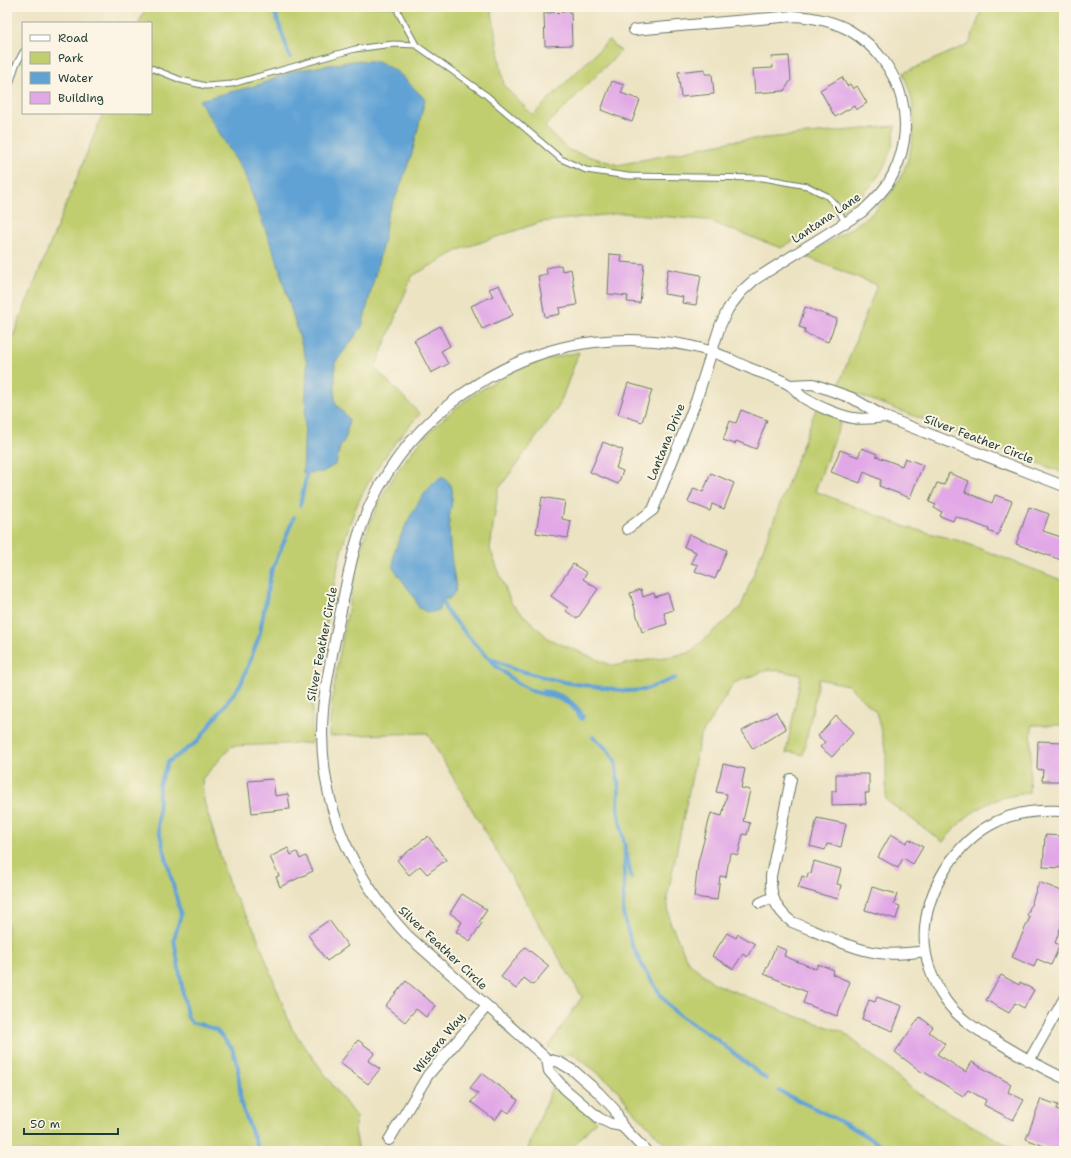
<svg xmlns="http://www.w3.org/2000/svg" width="1071" height="1158" font-family="'Shantell Sans',sans-serif">
<rect width="100%" height="100%" fill="#fcf5e5"/>
<filter id="ink" filterUnits="userSpaceOnUse"><feTurbulence type="fractalNoise" baseFrequency=".025" numOctaves="2"/><feDisplacementMap in="SourceGraphic" scale="8" xChannelSelector="R" yChannelSelector="G"/><feConvolveMatrix kernelMatrix="1 2 1 2 8 2 1 2 1" color-interpolation-filters="sRGB"/></filter>
<filter id="wash" filterUnits="userSpaceOnUse"><feTurbulence type="fractalNoise" baseFrequency=".012" numOctaves="4" result="noise"/><feDisplacementMap in="SourceGraphic" scale="16" xChannelSelector="R" yChannelSelector="G"/><feGaussianBlur stdDeviation="0.9" result="paint"/><feColorMatrix in="noise" values="0 0 0 0 0 0 0 0 0 0 0 0 0 0 0 0 0 1.4 0 .05"/><feComposite in="paint" operator="in"/></filter>
<g filter="url(#wash)">
<rect width="100%" height="100%" fill="#ece3c3"/>
<!-- green -->
<g fill="#c1ce70" stroke="#708652">
<path d="M146 7H491L504 86 533 115 609 40 614 46 621 51 545 127 568 150 618 165 733 141 895 126C890 194 832 217 781 248L706 220 622 213 541 222 461 249 412 276 375 368 420 414C390 446 364 482 350 523 338 556 333 592 326 626 318 666 310 703 312 743L232 746 202 779 204 801 230 888 255 931 292 1029 356 1117 355 1131 359 1151H7V351L103 113H151V23H139Z"/>
<path d="M983 7H1064V473L838 387 877 285 804 256C827 243 851 230 871 214 906 185 920 140 911 96 909 88 906 81 903 73L969 44Z"/>
<path d="M579 352 559 406 498 490 490 549 511 603 549 639 613 666 689 653 741 607 816 409 842 419 815 491 906 527 960 541 1064 581V725H1032L1029 793C989 797 967 812 943 842L886 800V750L876 712 848 685 819 679 803 755 791 752 786 753 801 675 770 669 734 683 700 737 667 898 670 922 688 962 715 984 793 1015 843 1032 916 1092 962 1120 1018 1151H670C658 1135 644 1122 630 1107 626 1102 622 1095 617 1090 603 1076 587 1064 571 1053L568 1055 566 1054 563 1058 548 1047 582 997 427 733 329 736C331 695 339 656 347 616 352 589 358 557 367 531 393 458 452 398 524 367 541 360 560 356 579 352Z"/>
<path d="M554 1082 596 1121 569 1151H527Z"/>
</g>
<!-- water -->
<g fill="#60a2d4" stroke="#407084">
<path d="M354 61H378L399 73 425 99 412 154 398 192 387 216 384 239 362 327 335 363V403L349 419 346 437 340 447 336 464 323 472 303 473 307 363 276 258 244 173 199 100 258 85 293 71Z"/>
<path d="M442 477C447 480 451 483 452 489 454 500 449 512 449 523 449 544 452 565 456 586L455 592 449 599H442L439 610 429 613 419 608 413 595 393 568C394 561 393 553 396 547 404 527 423 487 442 477Z"/>
</g>
<g fill="none" stroke-linecap="round" stroke-linejoin="round">
<!-- stream -->
<g stroke="#60a2d4" stroke-width="4">
<path d="M273 7 290 57"/>
<path d="M300 505 307 473"/>
<path d="M442 598 445 609 475 644 497 667 517 683 532 691 557 698 571 705 582 719"/>
<path d="M486 656 514 669 543 677 569 683 627 691 644 690 675 678"/>
<path d="M543 691C561 693 574 701 583 716"/>
<path d="M593 737 607 749 615 760 619 789 618 809 625 848"/>
<path d="M625 845 623 913 631 943 643 967 662 997 675 1012 716 1039 766 1079"/>
<path d="M627 854 631 878"/>
<path d="M779 1091C817 1110 855 1126 889 1151"/>
<path d="M259 1151 241 1104 238 1067 232 1048 216 1030 200 1024 192 1023 187 1016 174 939 181 915 158 827 159 785 168 762 197 742 241 684 259 637 271 573 294 517"/>
</g>
</g>
<g id="blocks">
<!-- building -->
<g fill="#e1a7e7">
<path d="M571 12 572 45 545 46 544 13Z"/>
<path d="M789 56 791 80 784 91 755 93 753 69 773 68 772 57Z"/>
<path d="M705 69V74H712L714 94 681 97 678 72Z"/>
<path d="M842 77 847 86 850 84 853 89 857 86 867 103 856 110 854 106 835 117 820 90Z"/>
<path d="M612 81 624 85 621 93 640 100 632 122 601 110Z"/>
<path d="M610 254 622 255 621 262 644 264 640 303 627 302 628 296 608 294Z"/>
<path d="M561 265 562 271 571 269 577 305 559 308 560 314 545 317 538 276 547 274 546 268Z"/>
<path d="M668 269 701 275 696 305 682 303 683 297 664 294Z"/>
<path d="M499 285 513 315 482 329 471 306 493 296 489 289Z"/>
<path d="M805 307 837 319 828 342 804 333 805 329 799 327Z"/>
<path d="M440 326 450 346 441 351 448 364 431 373 414 340Z"/>
<path d="M628 383 652 390 642 422 618 414Z"/>
<path d="M741 410 767 420 756 449 736 441 735 444 723 440 730 421 736 423Z"/>
<path d="M603 442 623 450 616 468 623 471 618 484 590 472Z"/>
<path d="M862 448 877 454 876 456 902 466 905 458 923 465 910 498 879 486 881 480 864 472 860 483 831 472 840 450 858 457Z"/>
<path d="M711 473 734 483 724 509 712 504 710 511 688 502 694 488 703 492Z"/>
<path d="M949 473 969 481 965 492 992 503 995 495 1012 501 998 535 988 531 989 529 955 516 953 521 940 516 942 512 934 508 936 505 929 502 937 483 944 485Z"/>
<path d="M542 497 565 501 562 519 571 521 568 538 536 533Z"/>
<path d="M1029 507 1049 514 1043 531 1064 538V561L1016 544Z"/>
<path d="M689 534 727 550 715 579 695 571 698 565 691 563 696 552 684 547Z"/>
<path d="M573 564 587 573 583 579 598 589 577 619 566 611 568 608 551 596Z"/>
<path d="M641 589 643 597 654 593 655 597 668 593 673 610 664 613 667 624 642 632 630 593Z"/>
<path d="M776 712 786 729 753 749 742 731Z"/>
<path d="M836 716 854 732 832 757 820 747 825 742 818 736Z"/>
<path d="M1038 741 1064 742V768L1062 767V781H1042L1043 770 1037 769Z"/>
<path d="M723 764 745 769 741 788 750 790 743 821 750 823 747 835 743 834 738 855 730 853 726 877 720 876 717 900 694 897 698 863 711 813 722 816 727 794 716 792Z"/>
<path d="M836 774H869V793H865L866 804 832 805V791H836Z"/>
<path d="M273 779 275 796 288 794 290 809 252 813 248 781Z"/>
<path d="M817 818 846 824 841 847 827 844 825 850 810 846Z"/>
<path d="M891 834 906 843 909 839 923 847 913 864 903 858 898 868 878 857Z"/>
<path d="M1045 835 1064 836V868L1043 867Z"/>
<path d="M428 836 446 860 427 874 420 866 409 875 397 860Z"/>
<path d="M288 848 291 855 297 852 300 859 306 856 313 871 280 887 276 877 279 876 270 857Z"/>
<path d="M814 861 841 869 837 884 841 885 838 899 798 888 802 876 807 878 808 873 811 874Z"/>
<path d="M1039 882 1064 892V918L1055 943 1060 945 1051 965 1037 959 1034 967 1012 957 1030 917 1027 916Z"/>
<path d="M872 887 897 894 894 904 900 906 896 919 865 910Z"/>
<path d="M462 894 487 910 479 922 482 923 470 941 456 932 462 922 450 913Z"/>
<path d="M329 920 348 946 327 961 308 935Z"/>
<path d="M727 933 736 938 738 934 755 944 747 957 743 954 733 969 712 956Z"/>
<path d="M776 946 786 950 784 956 816 969 818 964 834 970 832 974 850 982 837 1016 803 1003 807 992 764 974Z"/>
<path d="M525 947 549 966 533 985 524 978 516 989 501 977Z"/>
<path d="M1001 975 1019 985 1020 982 1034 990 1024 1008 1015 1003 1009 1013 986 1000Z"/>
<path d="M406 981 436 1006 426 1017 416 1009 405 1022 385 1006Z"/>
<path d="M877 997 902 1006 893 1031 862 1019 869 1000 875 1002Z"/>
<path d="M920 1017 933 1027 929 1032 945 1044 937 1054 966 1072 972 1062 1011 1084 1008 1092 1024 1100 1013 1120 984 1105 986 1100 968 1090 963 1096 924 1072 923 1073 895 1052Z"/>
<path d="M358 1040 375 1053 368 1061 380 1069 368 1084 340 1063Z"/>
<path d="M482 1073 518 1100 509 1113 503 1109 495 1120 471 1102 478 1094 470 1088Z"/>
<path d="M1041 1099 1058 1105 1056 1110 1064 1113V1145L1062 1151H1057L1026 1139Z"/>
</g>
</g>
</g>
<g filter="url(#ink)">
<use href="#blocks" fill-opacity="0" stroke="#677766" stroke-width="1"/>
<g fill="none" stroke-linecap="round" stroke-linejoin="round">
<!-- lane casing -->
<g stroke="#677766" stroke-width="7">
<g id="lane">
<path d="M399 7 398 12 416 45"/>
<path d="M151 68 181 80 206 86 232 84 355 49 393 44 416 45 486 95 561 159 586 170 628 176 763 178 807 186 827 196 836 205 845 223"/>
<path d="M7 94 16 65 23 52"/>
</g>
</g>
<!-- street casing -->
<g stroke="#677766" stroke-width="12">
<g id="street">
<path d="M790 385 813 384 852 398 885 417 1064 486"/>
<path d="M627 529 653 510 696 401 720 326 728 309 741 292 754 280 862 212C871 203 880 195 887 185 922 131 904 62 849 30 831 20 812 17 793 16L634 30"/>
<path d="M791 779 771 876C770 896 776 910 792 922 818 932 853 950 879 953 895 955 910 953 925 951"/>
<path d="M1064 811C1041 810 1017 811 996 822 975 832 959 848 946 868 919 912 916 958 946 1001 960 1021 983 1033 1003 1045 1023 1057 1043 1069 1064 1078"/>
<path d="M760 903 773 897"/>
<path d="M547 1059 549 1071 565 1089 599 1118 611 1124 622 1126"/>
<path d="M1029 1061 1064 999"/>
<path d="M389 1140 428 1075 487 1006"/>
<path d="M646 1151 622 1126 615 1110 598 1092 574 1071 559 1062 547 1059 408 936C349 873 316 797 323 709 326 678 334 647 340 615 348 577 354 539 371 503 412 417 499 353 594 342 633 338 672 340 710 351 725 356 739 364 754 370 765 374 778 378 788 384 794 387 798 394 804 398 815 405 840 416 853 418 863 420 875 418 885 417"/>
</g>
</g>
<!-- lane -->
<use href="#lane" stroke="#fff" stroke-width="5"/>
<!-- street -->
<use href="#street" stroke="#fff" stroke-width="10"/>
</g>
</g>
<g text-anchor="middle" dominant-baseline="central" stroke-width="4" stroke-linejoin="round" paint-order="stroke">
<!-- street labels -->
<g font-size="12" fill="#1f3d34" stroke="#fcf5e5">
<text transform="translate(826 218) rotate(-34)">Lantana Lane</text>
<text transform="translate(979 439) rotate(21)">Silver Feather Circle</text>
<text transform="translate(666 442) rotate(-68)">Lantana Drive</text>
<text transform="translate(322 644) rotate(-79)">Silver Feather Circle</text>
<text transform="translate(443 948) rotate(43)">Silver Feather Circle</text>
<text transform="translate(439 1043) rotate(-51)">Wistera Way</text>
</g>
</g>
<!-- margin -->
<rect width="1071" height="1158" fill="none" stroke="#fcf5e5" stroke-width="24"/>
<!-- legend -->
<rect x="22" y="22" width="130" height="92" fill="#fcf5e5" stroke="#a4ab9e"/>
<rect x="30" y="35" width="20" height="6" fill="#ffffff" stroke="#a4ab9e"/>
<text x="58" y="42" font-size="12" fill="#1f3d34">Road</text>
<rect x="30" y="52" width="20" height="12" fill="#c1ce70" stroke="#a4ab9e"/>
<text x="58" y="62" font-size="12" fill="#1f3d34">Park</text>
<rect x="30" y="72" width="20" height="12" fill="#60a2d4" stroke="#a4ab9e"/>
<text x="58" y="82" font-size="12" fill="#1f3d34">Water</text>
<rect x="30" y="92" width="20" height="12" fill="#e1a7e7" stroke="#a4ab9e"/>
<text x="58" y="102" font-size="12" fill="#1f3d34">Building</text>
<!-- scale -->
<path d="M24 1128v6h94v-6" fill="none" stroke="#1f3d34" stroke-width="2"/>
<text x="30" y="1128" font-size="12" fill="#1f3d34" stroke="#fcf5e5" stroke-width="3" paint-order="stroke">50 m</text>
</svg>
